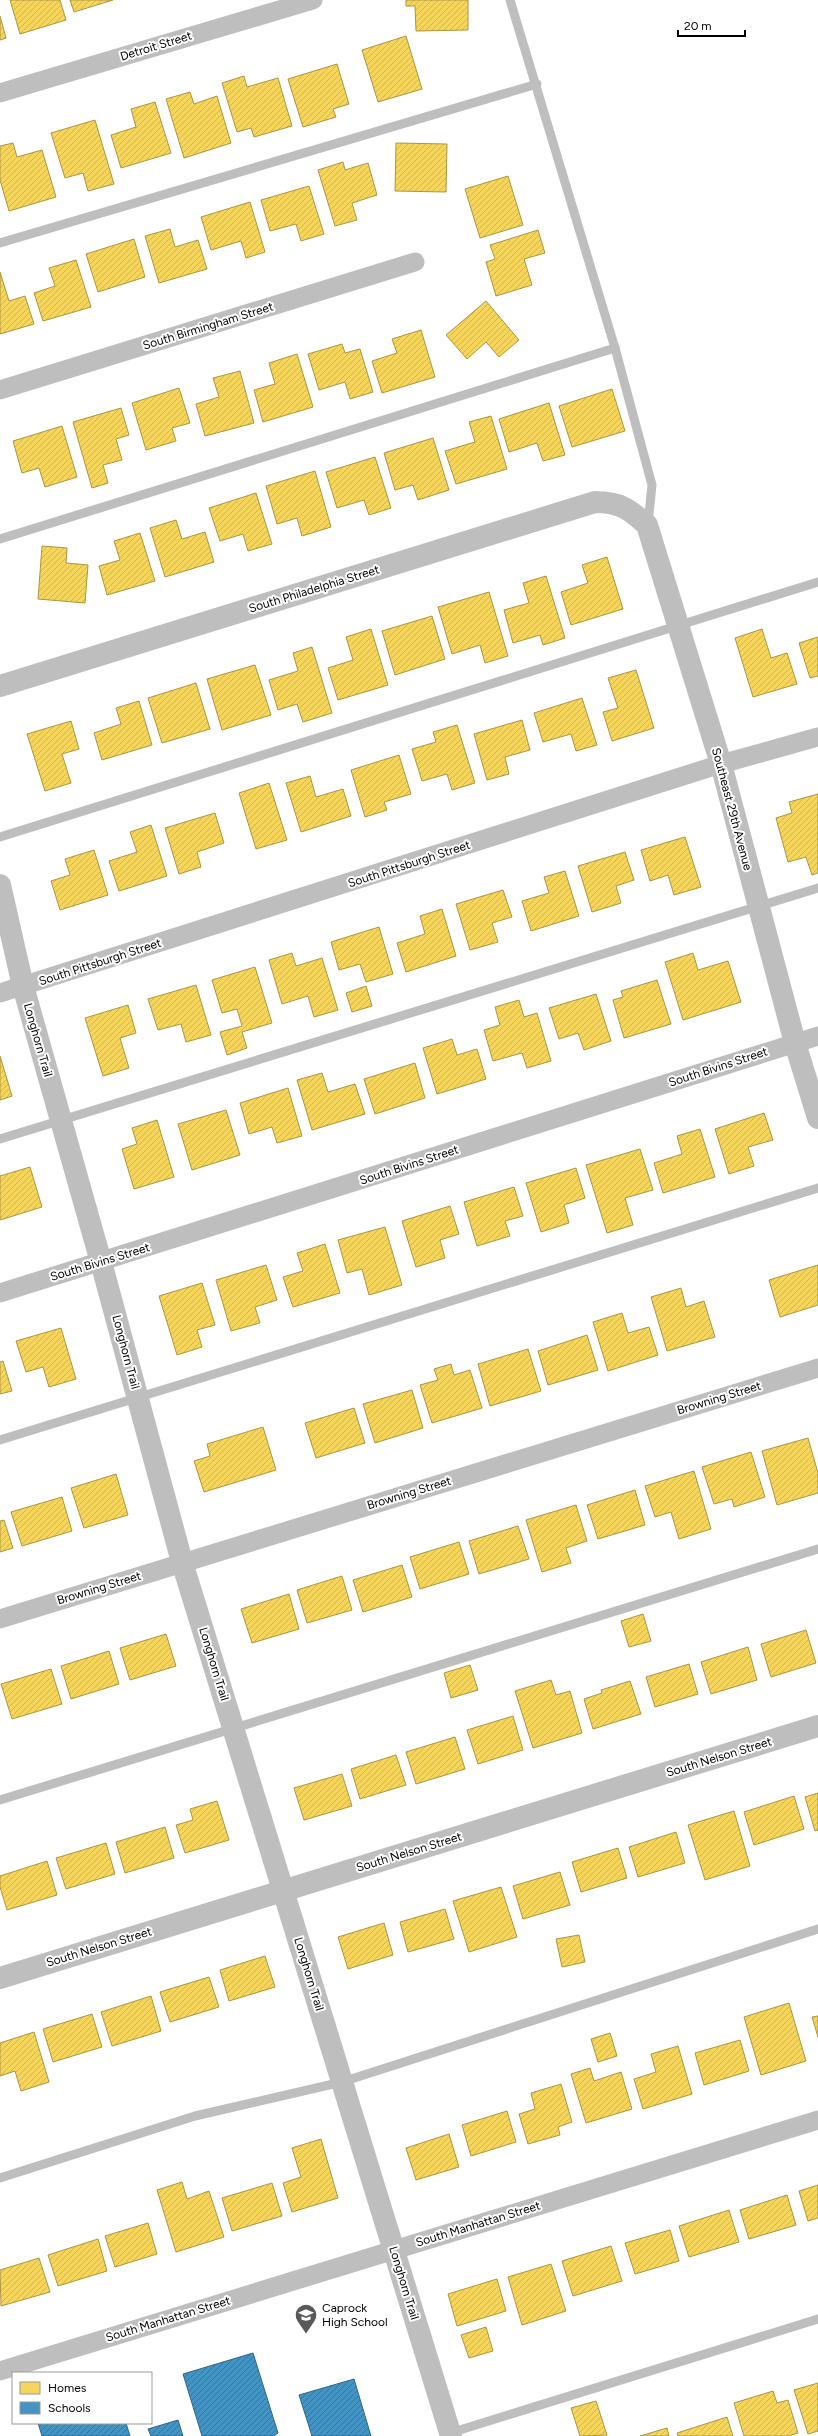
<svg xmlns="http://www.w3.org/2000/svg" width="818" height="2436" font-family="Figtree,sans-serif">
<defs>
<pattern id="homes-hatch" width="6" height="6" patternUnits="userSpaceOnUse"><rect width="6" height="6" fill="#f6d55c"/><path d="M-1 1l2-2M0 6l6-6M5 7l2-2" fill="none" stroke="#d1b54e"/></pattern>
<pattern id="schools-hatch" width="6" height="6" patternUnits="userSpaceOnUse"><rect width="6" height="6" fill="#4393c3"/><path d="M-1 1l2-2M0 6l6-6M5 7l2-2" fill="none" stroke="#36769c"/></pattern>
</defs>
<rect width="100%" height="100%" fill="#fff"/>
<!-- homes -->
<g fill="url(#homes-hatch)" stroke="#ac9540">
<path d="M10 0H60L66 20 20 34Z"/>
<path d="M70 0H113L74 12Z"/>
<path d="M406 0H468V30L416 31 415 6H406Z"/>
<path d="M0 16 6 38 0 40Z"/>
<path d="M406 36 422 89 378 102 362 50Z"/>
<path d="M337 64 349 104 333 109 336 117 303 127 288 79Z"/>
<path d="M244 76 247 87 278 78 292 126 254 137 251 128 237 132 222 83Z"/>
<path d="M190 92 194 104 217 96 231 143 184 158 166 99Z"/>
<path d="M155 102 171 153 121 168 111 135 136 127 131 109Z"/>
<path d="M95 120 114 184 88 191 83 173 65 178 51 133Z"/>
<path d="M13 143 17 157 42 150 56 197 9 211 0 180V146Z"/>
<path d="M396 143 447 144 446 192 395 191Z"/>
<path d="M343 162 345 170 368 163 377 195 352 203 357 220 335 226 318 170Z"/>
<path d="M508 176 523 225 480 238 465 189Z"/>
<path d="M309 186 324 234 301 241 296 224 270 231 261 200Z"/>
<path d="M250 202 265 252 246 258 241 241 211 250 201 217Z"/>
<path d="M170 229 175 247 198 240 207 269 159 283 145 236Z"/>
<path d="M538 230 545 253 524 259 532 285 496 296 486 262 495 259 490 245Z"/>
<path d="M134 239 145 277 98 292 86 254Z"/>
<path d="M76 260 91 307 43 321 34 293 55 286 49 268Z"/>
<path d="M0 272 9 301 25 296 34 324 0 334Z"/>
<path d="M486 301 519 340 499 357 486 342 467 359 446 335Z"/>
<path d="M421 330 435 377 382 393 372 361 397 353 392 339Z"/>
<path d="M342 344 345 353 360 349 373 392 350 399 345 382 319 390 308 354Z"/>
<path d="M297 354 313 407 263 422 254 390 275 384 269 363Z"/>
<path d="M240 371 254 423 205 436 196 404 219 397 213 378Z"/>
<path d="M179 388 190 423 172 428 176 441 146 450 132 403Z"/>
<path d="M612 389 625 431 572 447 559 406Z"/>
<path d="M549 403 565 455 543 461 537 443 509 452 499 419Z"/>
<path d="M121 408 129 435 116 439 122 460 103 465 108 483 92 488 73 422Z"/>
<path d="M491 416 507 469 456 484 445 451 475 442 469 422Z"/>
<path d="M62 426 77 477 45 487 39 468 22 473 13 441Z"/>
<path d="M433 438 449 490 418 500 413 485 395 490 384 453Z"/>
<path d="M375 457 391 508 369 515 364 500 337 508 326 472Z"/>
<path d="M315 471 331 527 302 536 297 518 277 524 266 486Z"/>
<path d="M256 493 272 544 248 551 243 534 220 541 209 508Z"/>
<path d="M176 520 182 539 205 532 214 562 165 577 150 528Z"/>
<path d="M140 533 155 581 107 595 99 566 120 560 114 541Z"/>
<path d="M42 546 67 548 66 563 88 565 85 603 38 599Z"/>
<path d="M607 557 623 609 571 625 561 592 588 583 582 565Z"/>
<path d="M546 576 565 638 543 645 540 635 513 643 504 610 529 603 523 583Z"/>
<path d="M489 592 508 656 485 663 480 645 452 654 438 607Z"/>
<path d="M432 616 445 659 395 675 382 631Z"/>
<path d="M371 629 388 685 338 700 328 668 353 660 346 637Z"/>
<path d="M762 629 771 658 787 653 797 684 753 697 735 638Z"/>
<path d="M818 637V676L810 678 799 643Z"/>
<path d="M312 647 332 713 303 722 297 704 278 710 269 680 298 671 293 653Z"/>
<path d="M255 665 271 715 222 730 207 679Z"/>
<path d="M636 670 654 728 612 741 603 712 618 708 608 678Z"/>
<path d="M196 683 210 729 162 743 148 698Z"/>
<path d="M582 698 597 745 576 751 571 734 543 742 534 713Z"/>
<path d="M139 701 152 745 102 760 94 733 121 724 116 708Z"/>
<path d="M522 720 530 750 505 757 509 774 487 780 474 734Z"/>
<path d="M71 721 79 749 62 754 71 783 45 791 27 734Z"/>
<path d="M457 725 475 783 452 790 447 774 422 781 412 749 436 742 433 732Z"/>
<path d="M399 755 411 794 384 802 387 810 365 817 351 770Z"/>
<path d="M310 776 316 797 343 789 351 816 301 832 286 783Z"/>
<path d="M269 783 287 840 256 849 239 793Z"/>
<path d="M818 794V873L812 875 806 857 788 862 776 818 792 813 789 802Z"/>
<path d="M215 813 224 843 197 852 201 867 179 874 165 828Z"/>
<path d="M151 825 167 876 119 891 109 861 137 852 130 832Z"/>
<path d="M685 837 701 887 674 895 668 875 650 881 641 850Z"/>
<path d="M94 850 108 895 60 910 51 881 70 875 65 859Z"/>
<path d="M625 852 634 880 616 886 621 903 592 912 578 866Z"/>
<path d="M565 871 579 916 531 931 522 901 549 893 544 877Z"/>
<path d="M503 890 512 917 492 923 498 942 470 950 456 904Z"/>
<path d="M442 909 456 956 406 972 397 943 425 934 420 916Z"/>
<path d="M379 927 393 974 366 982 360 964 339 970 331 942Z"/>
<path d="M292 953 296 966 322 958 338 1010 314 1017 308 996 282 1004 269 960Z"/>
<path d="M693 953 698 970 728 961 741 1002 683 1020 665 962Z"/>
<path d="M255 967 272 1023 242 1032 247 1048 227 1055 220 1032 242 1026 237 1009 222 1013 212 980Z"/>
<path d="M657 980 671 1024 624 1038 613 1000 623 997 621 991Z"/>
<path d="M196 985 211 1035 186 1042 181 1024 158 1030 148 999Z"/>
<path d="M366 986 372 1006 352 1012 346 993Z"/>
<path d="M596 994 611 1041 584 1050 578 1033 559 1039 549 1008Z"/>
<path d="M519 1000 524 1017 537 1013 551 1061 527 1068 522 1053 493 1061 484 1030 500 1025 495 1007Z"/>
<path d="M128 1005 136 1033 120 1038 129 1068 103 1076 85 1018Z"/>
<path d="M452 1039 457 1055 477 1049 486 1079 437 1094 423 1048Z"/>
<path d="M0 1056 12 1096 0 1100Z"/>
<path d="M415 1063 425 1098 375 1114 364 1079Z"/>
<path d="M322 1073 328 1092 355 1084 365 1114 312 1130 297 1080Z"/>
<path d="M288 1088 302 1136 277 1143 272 1127 249 1134 240 1103Z"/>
<path d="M226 1110 240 1155 192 1170 178 1124Z"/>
<path d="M764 1113 773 1140 748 1147 754 1166 729 1174 715 1129Z"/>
<path d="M157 1120 174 1177 134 1189 122 1149 137 1144 132 1128Z"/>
<path d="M700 1129 715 1177 663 1193 654 1163 682 1154 677 1136Z"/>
<path d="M640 1149 653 1190 625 1198 633 1225 607 1233 586 1165Z"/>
<path d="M30 1167 42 1207 0 1220V1176Z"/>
<path d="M576 1168 585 1198 564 1205 569 1223 541 1232 526 1183Z"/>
<path d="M514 1187 523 1216 505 1221 510 1236 477 1246 464 1202Z"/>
<path d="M450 1206 459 1234 440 1240 445 1258 416 1267 402 1221Z"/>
<path d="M385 1227 402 1285 369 1295 362 1269 347 1273 338 1240Z"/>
<path d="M325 1244 340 1293 293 1307 283 1277 303 1271 297 1253Z"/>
<path d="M266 1265 277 1300 255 1307 260 1323 231 1331 216 1280Z"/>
<path d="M818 1265V1305L780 1317 769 1280Z"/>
<path d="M202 1283 215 1325 197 1330 202 1347 177 1355 159 1296Z"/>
<path d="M681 1288 686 1307 704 1301 715 1337 667 1351 651 1297Z"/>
<path d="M622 1313 628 1333 649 1327 658 1355 608 1371 593 1322Z"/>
<path d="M61 1328 76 1379 49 1387 43 1367 26 1372 16 1341Z"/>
<path d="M587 1335 598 1370 548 1385 538 1351Z"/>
<path d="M528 1349 541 1391 490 1406 478 1364Z"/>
<path d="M3 1361 12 1391 0 1394V1362Z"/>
<path d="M451 1364 454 1375 470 1370 482 1408 432 1423 420 1385 438 1380 434 1369Z"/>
<path d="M412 1390 423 1428 375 1443 363 1404Z"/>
<path d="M354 1408 365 1443 316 1458 305 1423Z"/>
<path d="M263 1427 276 1470 204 1492 194 1461 210 1456 207 1444Z"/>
<path d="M808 1438 818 1473V1493L777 1505 762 1451Z"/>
<path d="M751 1452 765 1497 734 1507 732 1499 714 1504 702 1467Z"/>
<path d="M694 1471 711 1529 679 1539 671 1512 655 1517 645 1486Z"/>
<path d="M116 1474 128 1515 84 1528 71 1488Z"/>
<path d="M635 1490 645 1525 598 1539 587 1505Z"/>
<path d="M62 1497 72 1531 22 1546 11 1512Z"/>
<path d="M576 1505 587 1541 566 1548 571 1563 542 1572 526 1520Z"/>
<path d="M4 1520 13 1548 0 1552V1521Z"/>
<path d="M518 1526 529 1559 479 1574 469 1541Z"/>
<path d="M459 1542 469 1574 420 1589 410 1557Z"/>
<path d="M402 1565 412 1597 363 1612 353 1580Z"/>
<path d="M342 1576 352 1610 307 1623 297 1590Z"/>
<path d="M289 1594 299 1629 252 1643 241 1609Z"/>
<path d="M643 1614 651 1641 629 1647 621 1621Z"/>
<path d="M806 1630 816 1663 771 1677 761 1644Z"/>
<path d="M166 1634 176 1666 130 1680 120 1648Z"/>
<path d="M748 1647 757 1680 711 1694 701 1662Z"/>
<path d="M109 1651 119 1684 71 1699 61 1666Z"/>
<path d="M689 1664 698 1694 655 1707 646 1677Z"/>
<path d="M470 1665 478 1690 451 1698 444 1673Z"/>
<path d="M51 1669 62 1704 12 1719 1 1684Z"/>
<path d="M551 1680 556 1695 570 1691 582 1733 533 1748 515 1691Z"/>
<path d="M630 1681 641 1714 593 1729 584 1699 602 1693 601 1690Z"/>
<path d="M513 1716 523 1750 478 1764 467 1730Z"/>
<path d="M455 1737 465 1769 416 1784 406 1752Z"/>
<path d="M396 1755 406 1785 360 1799 351 1769Z"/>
<path d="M342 1774 352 1806 304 1820 294 1788Z"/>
<path d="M818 1793V1830L815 1831 805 1797Z"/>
<path d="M794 1796 804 1829 754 1845 744 1812Z"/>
<path d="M217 1801 229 1840 185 1853 176 1825 193 1820 190 1809Z"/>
<path d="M734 1811 750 1866 705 1880 688 1825Z"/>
<path d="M165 1827 174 1858 125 1873 116 1842Z"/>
<path d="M676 1832 685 1863 638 1877 629 1847Z"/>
<path d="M106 1843 115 1874 66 1889 56 1858Z"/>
<path d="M618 1848 627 1878 581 1892 572 1862Z"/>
<path d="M47 1861 57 1895 7 1910 0 1887V1876Z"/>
<path d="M560 1872 570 1905 523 1919 513 1886Z"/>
<path d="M501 1887 517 1937 469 1952 453 1901Z"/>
<path d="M445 1909 454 1939 408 1952 400 1922Z"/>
<path d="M384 1923 393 1955 348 1969 338 1937Z"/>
<path d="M579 1935 585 1962 562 1967 556 1939Z"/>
<path d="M265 1956 275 1987 229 2001 220 1970Z"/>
<path d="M209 1977 219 2007 170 2022 160 1992Z"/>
<path d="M151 1996 161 2031 112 2046 101 2012Z"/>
<path d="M789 2003 806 2061 761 2075 744 2017Z"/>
<path d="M92 2014 102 2047 53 2062 43 2029Z"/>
<path d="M818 2016V2037L812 2017Z"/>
<path d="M34 2032 49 2082 21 2091 15 2071 0 2076V2043Z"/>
<path d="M610 2033 617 2056 598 2062 591 2039Z"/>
<path d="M740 2040 749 2071 704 2085 695 2053Z"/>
<path d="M678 2046 692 2094 643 2109 634 2079 656 2072 651 2054Z"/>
<path d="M590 2068 594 2081 621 2072 632 2109 586 2123 571 2074Z"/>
<path d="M561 2084 572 2122 558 2127 560 2135 528 2144 519 2114 535 2109 531 2093Z"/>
<path d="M507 2111 516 2142 471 2156 462 2125Z"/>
<path d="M449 2134 459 2167 416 2180 406 2148Z"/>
<path d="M321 2139 338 2198 292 2212 283 2183 301 2177 292 2148Z"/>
<path d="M182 2182 187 2199 209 2191 224 2237 176 2252 157 2190Z"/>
<path d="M272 2183 282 2216 232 2231 222 2198Z"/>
<path d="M818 2185V2218L808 2221 799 2191Z"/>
<path d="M787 2195 796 2225 749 2239 740 2210Z"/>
<path d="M729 2210 739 2242 689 2257 679 2226Z"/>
<path d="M148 2223 157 2254 115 2267 105 2236Z"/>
<path d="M670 2230 679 2261 635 2274 625 2243Z"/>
<path d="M98 2239 107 2271 58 2286 48 2255Z"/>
<path d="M611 2246 622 2281 573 2296 562 2261Z"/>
<path d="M39 2258 50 2292 1 2306 0 2270Z"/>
<path d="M551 2264 566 2311 522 2325 508 2277Z"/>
<path d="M497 2279 506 2311 457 2326 448 2294Z"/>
<path d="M486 2327 493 2351 469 2358 461 2335Z"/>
<path d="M818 2383V2431L808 2434 794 2390Z"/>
<path d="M773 2391 777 2403 788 2400 798 2433 788 2436H744L734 2403Z"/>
<path d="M596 2401 607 2435 580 2436 571 2408Z"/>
<path d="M727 2417 733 2436H678L677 2433Z"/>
<path d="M667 2428 669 2436H640Z"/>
</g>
<!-- schools -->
<g fill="url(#schools-hatch)" stroke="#2f6788">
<path d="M253 2353 278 2433 274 2436H202L183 2374Z"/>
<path d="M354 2379 371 2436H312L299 2395Z"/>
<path d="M178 2420 183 2436H151L148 2429Z"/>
<path d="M38 2423H126L130 2436H42Z"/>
</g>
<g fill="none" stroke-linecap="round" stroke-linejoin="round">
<!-- service -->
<g stroke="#bebebe" stroke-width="9">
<path d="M510 0 615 348 652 485 648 524"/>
<path d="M0 243 537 84"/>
<path d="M0 539 615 348"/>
<path d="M0 837 818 582"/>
<path d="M0 1139 818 888"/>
<path d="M0 1440 818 1188"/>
<path d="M0 1800 818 1549"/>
<path d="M0 2178 195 2116 342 2082 818 1929"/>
<path d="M450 2433 818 2319"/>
</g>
<!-- minor -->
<g stroke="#bebebe" stroke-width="19">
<path d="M0 93 313 0"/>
<path d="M0 390 415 262"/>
<path d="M0 993 721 764 818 737"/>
<path d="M0 1293 818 1036"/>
<path d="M0 1619 818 1368"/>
<path d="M0 2371 818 2120"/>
</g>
<!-- tertiary -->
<g stroke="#bebebe" stroke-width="22">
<path d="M0 686 595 502C620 502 629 509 647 525L721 764 795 1043 818 1118"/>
<path d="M0 885 23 986 101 1262 182 1562 451 2436"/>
<path d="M0 1978 818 1726"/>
</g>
</g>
<!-- icons -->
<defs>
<g id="school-pin" transform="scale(1.15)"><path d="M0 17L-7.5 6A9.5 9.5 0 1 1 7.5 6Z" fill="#595959" stroke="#fff"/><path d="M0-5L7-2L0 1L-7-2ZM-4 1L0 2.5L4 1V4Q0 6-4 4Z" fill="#fff"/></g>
</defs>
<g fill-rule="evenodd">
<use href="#school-pin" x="306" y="2315"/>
</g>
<g text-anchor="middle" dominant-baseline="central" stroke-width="4" stroke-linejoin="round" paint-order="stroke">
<!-- street labels -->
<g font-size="12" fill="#000" stroke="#fff">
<text transform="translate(156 46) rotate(-17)">Detroit Street</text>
<text transform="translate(208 326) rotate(-17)">South Birmingham Street</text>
<text transform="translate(314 589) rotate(-17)">South Philadelphia Street</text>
<text transform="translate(732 809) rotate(75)">Southeast 29th Avenue</text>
<text transform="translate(409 864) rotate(-18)">South Pittsburgh Street</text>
<text transform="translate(100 962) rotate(-18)">South Pittsburgh Street</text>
<text transform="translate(38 1040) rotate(74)">Longhorn Trail</text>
<text transform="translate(718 1067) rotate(-18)">South Bivins Street</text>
<text transform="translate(409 1165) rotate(-18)">South Bivins Street</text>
<text transform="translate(100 1262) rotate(-17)">South Bivins Street</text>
<text transform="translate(126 1352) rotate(75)">Longhorn Trail</text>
<text transform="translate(719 1398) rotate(-17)">Browning Street</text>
<text transform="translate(409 1493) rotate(-17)">Browning Street</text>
<text transform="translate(99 1588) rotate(-17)">Browning Street</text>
<text transform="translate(214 1664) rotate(73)">Longhorn Trail</text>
<text transform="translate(719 1757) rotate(-17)">South Nelson Street</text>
<text transform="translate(409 1852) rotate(-17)">South Nelson Street</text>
<text transform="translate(99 1947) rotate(-17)">South Nelson Street</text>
<text transform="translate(309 1974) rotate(73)">Longhorn Trail</text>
<text transform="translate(478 2224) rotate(-17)">South Manhattan Street</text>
<text transform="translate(404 2283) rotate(73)">Longhorn Trail</text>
<text transform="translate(168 2319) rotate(-17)">South Manhattan Street</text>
</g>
<!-- poi labels -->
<g font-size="12" fill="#000" stroke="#fff" text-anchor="start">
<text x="322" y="2308">Caprock<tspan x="322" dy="14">High School</tspan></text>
</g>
</g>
<!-- legend -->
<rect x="12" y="2372" width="140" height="52" fill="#ffffff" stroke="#999999"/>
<rect x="20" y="2382" width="20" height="12" fill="#f6d55c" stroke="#999999"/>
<text x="48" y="2392" font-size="12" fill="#000000">Homes</text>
<rect x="20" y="2402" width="20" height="12" fill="#4393c3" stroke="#999999"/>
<text x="48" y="2412" font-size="12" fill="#000000">Schools</text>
<!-- scale -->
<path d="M678 30v6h67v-6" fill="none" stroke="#000000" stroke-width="2"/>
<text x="684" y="30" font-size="12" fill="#000000" stroke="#ffffff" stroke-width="3" paint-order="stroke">20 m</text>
</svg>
